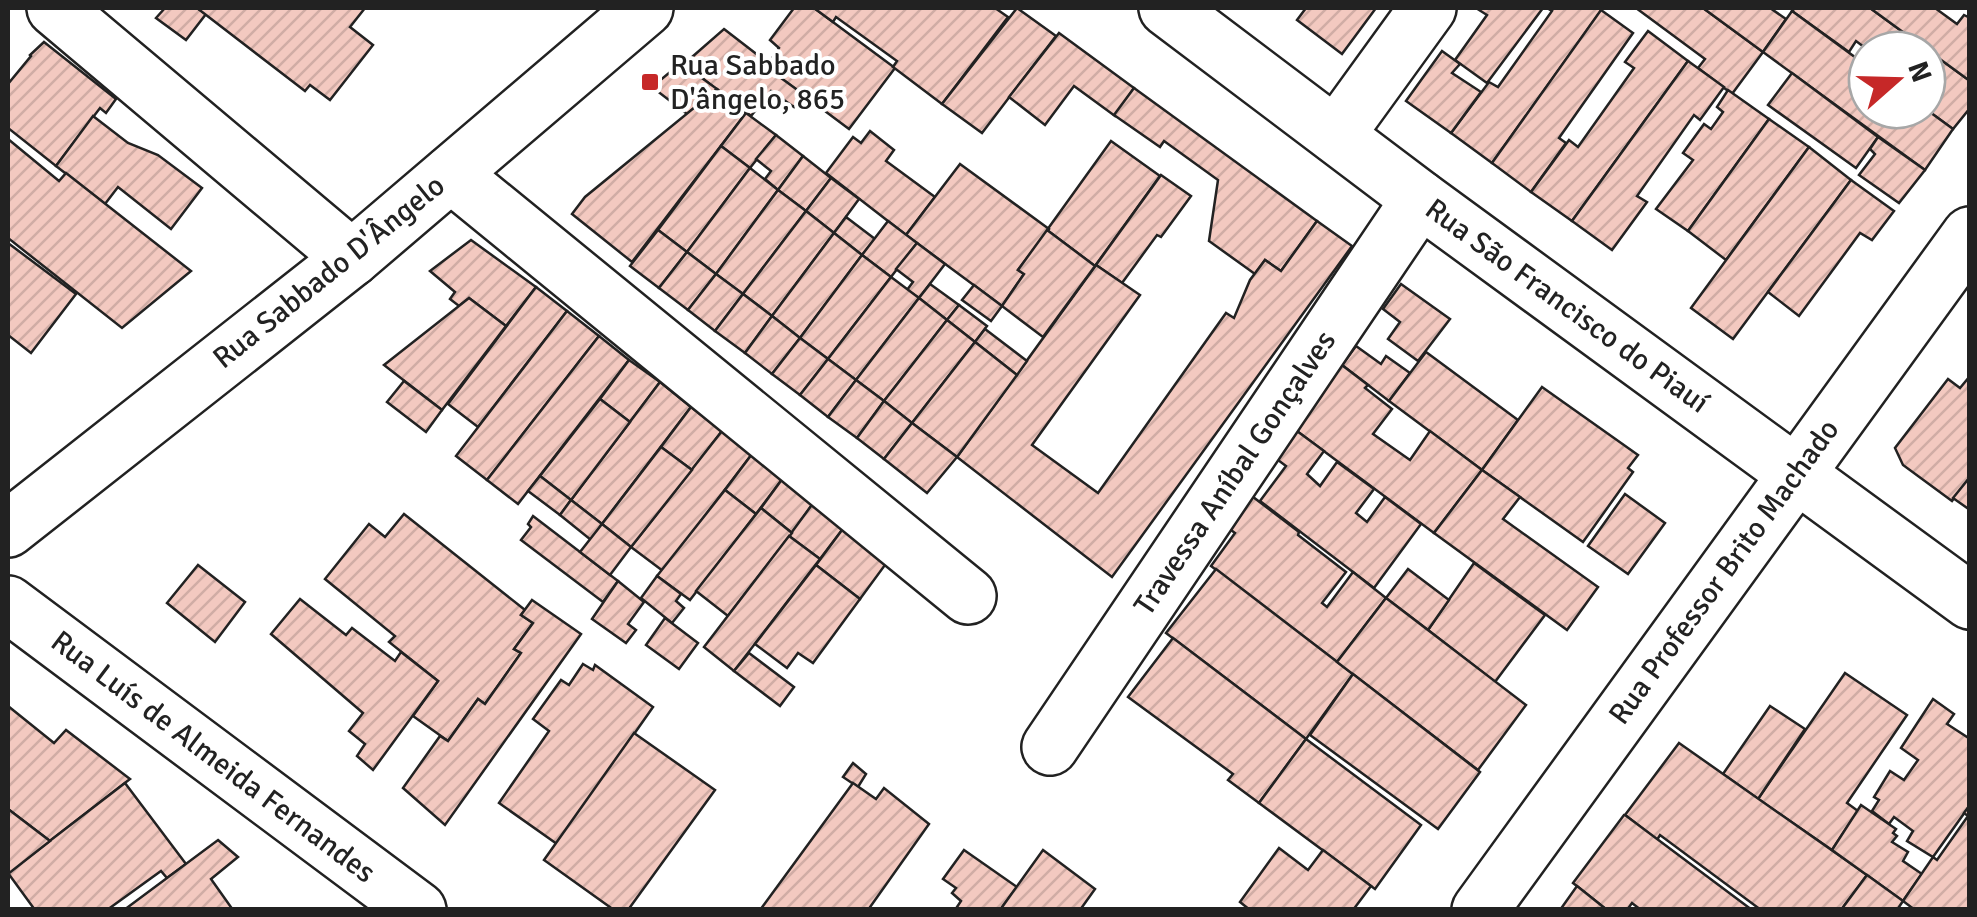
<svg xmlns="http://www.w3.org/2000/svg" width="1977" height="917" font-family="Signika,sans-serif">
<defs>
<pattern id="building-hatch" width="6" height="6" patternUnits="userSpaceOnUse" patternTransform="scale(2.5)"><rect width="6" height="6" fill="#f3c9c0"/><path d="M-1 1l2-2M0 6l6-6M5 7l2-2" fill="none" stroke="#d0aca5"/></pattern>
</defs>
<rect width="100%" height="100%" fill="#fff"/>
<!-- building -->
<g fill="url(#building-hatch)" stroke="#222" stroke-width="2.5">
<path d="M165 8H197L206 14 186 40 156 18Z"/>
<path d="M197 8H365L350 27 373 45 330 100 310 85 305 91Z"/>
<path d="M794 8H814L895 68 849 129 766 67 779 48 770 40Z"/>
<path d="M814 8H995L1008 17 942 104 893 67 897 61 836 17 833 22Z"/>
<path d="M1017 8 1056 36 982 133 942 104Z"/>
<path d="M1306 8H1376L1342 54 1297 20Z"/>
<path d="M1476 8H1543L1487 83 1455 60 1487 15Z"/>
<path d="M1547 8H1603L1492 163 1451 133 1489 82 1498 87 1552 11Z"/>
<path d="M1636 8H1703L1763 52 1732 94 1698 68 1705 59Z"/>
<path d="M1703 8H1770L1786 19 1763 52Z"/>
<path d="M1795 8H1870L1970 81V108L1953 129 1927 110V50H1868L1856 41 1849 52 1792 11Z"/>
<path d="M1870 8H1935L1957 24 1964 15 1970 18V81Z"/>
<path d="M1601 10 1633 33 1559 138 1566 143 1531 192 1492 163Z"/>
<path d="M1792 11 1867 66V75L1863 80 1867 82V110H1927L1953 129 1925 170 1763 52Z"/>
<path d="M724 29 768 63 766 67 803 94 794 107 771 91 751 116 684 64Z"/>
<path d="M1648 31 1688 61 1572 221 1531 192 1569 140 1578 147 1634 68 1625 62Z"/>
<path d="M1059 33 1134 88 1115 116 1074 86 1045 125 1009 97Z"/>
<path d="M44 42 116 99 106 113 100 108 56 166 8 128V84L31 56 30 55Z"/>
<path d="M1442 51 1460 64 1452 73 1481 92 1451 133 1406 101Z"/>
<path d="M1688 61 1724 87 1700 120 1694 115 1637 196 1647 202 1612 250 1572 221Z"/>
<path d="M681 63 717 89 687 114 652 87Z"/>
<path d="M1792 73 1878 137 1856 168 1768 105Z"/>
<path d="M1134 88 1317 221 1281 271 1265 260 1255 274 1209 241 1218 180 1164 141 1160 147 1114 115Z"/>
<path d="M717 89 746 113 632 262 572 214 585 197Z"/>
<path d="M1728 90 1769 119 1688 231 1656 209 1693 160 1683 153 1704 124 1711 129 1723 112 1717 107Z"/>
<path d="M746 113 776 135 750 168 721 146Z"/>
<path d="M93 116 128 143 158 155 202 188 171 229 118 187 105 204 56 166Z"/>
<path d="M1769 119 1809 147 1726 260 1688 231Z"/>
<path d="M870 131 894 150 886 161 935 197 906 235 826 173 853 137 861 143Z"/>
<path d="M776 135 803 156 778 190 765 179 771 171 756 159Z"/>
<path d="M1878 137 1925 170 1899 203 1859 175 1875 154 1870 149Z"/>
<path d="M8 139 59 181 66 173 191 271 122 328 8 238Z"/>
<path d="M1111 141 1160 176 1095 266 1047 230Z"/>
<path d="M721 146 750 168 687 252 658 230Z"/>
<path d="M1809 147 1851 180 1733 339 1691 308Z"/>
<path d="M803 156 831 178 806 211 778 190Z"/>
<path d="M960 164 1049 229 1018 270 1024 274 1002 306 906 235Z"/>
<path d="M750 168 778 190 716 274 687 252Z"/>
<path d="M1161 175 1191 196 1161 237 1157 235 1122 283 1096 265Z"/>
<path d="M831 178 859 199 834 233 806 211Z"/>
<path d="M1851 180 1894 211 1872 240 1860 233 1799 316 1768 292Z"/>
<path d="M778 190 806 211 743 294 716 274Z"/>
<path d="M806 211 834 233 772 316 743 294Z"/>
<path d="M846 217 875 239 862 255 834 233Z"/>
<path d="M888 221 917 243 891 277 862 255Z"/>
<path d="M1317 221 1352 246 1112 577 957 457 1096 265 1140 295 1032 445 1098 493 1226 313 1234 318 1250 280 1265 260 1281 271Z"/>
<path d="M658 230 687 252 659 288 630 266Z"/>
<path d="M1047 230 1095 266 1043 337 1002 306 1024 274 1018 270Z"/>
<path d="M834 233 862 255 800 338 772 316Z"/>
<path d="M471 240 536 287 506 326 469 298 459 306 450 299 455 292 430 271Z"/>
<path d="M8 243 76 294 31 353 8 335Z"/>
<path d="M917 243 945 264 919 298 907 290 913 282 896 269Z"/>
<path d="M687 252 716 274 688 310 659 288Z"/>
<path d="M862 255 891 277 828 359 800 338Z"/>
<path d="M716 274 743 294 715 331 688 310Z"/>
<path d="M891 277 919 298 856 380 828 359Z"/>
<path d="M930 284 959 305 947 320 919 298Z"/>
<path d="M1401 284 1450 319 1418 361 1388 339 1400 322 1383 309Z"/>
<path d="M974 285 1002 306 991 321 962 300Z"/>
<path d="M536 287 567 311 478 427 448 404Z"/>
<path d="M743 294 772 316 745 353 715 331Z"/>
<path d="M469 298 506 326 442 410 384 365Z"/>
<path d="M919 298 947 320 884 401 856 380Z"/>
<path d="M959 305 987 326 975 342 947 320Z"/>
<path d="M567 311 599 336 487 480 456 456Z"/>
<path d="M772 316 800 338 772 374 745 353Z"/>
<path d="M947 320 975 342 912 423 884 401Z"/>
<path d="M985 329 1027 361 1017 375 975 342Z"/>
<path d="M599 336 629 360 518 504 487 480Z"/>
<path d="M800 338 828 359 800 395 772 374Z"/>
<path d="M975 342 1017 375 957 457 912 423Z"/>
<path d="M1356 346 1381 364 1386 356 1410 373 1389 401 1342 365Z"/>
<path d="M1426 352 1518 420 1482 470 1389 401Z"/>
<path d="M1330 356 1368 385 1365 388 1392 409 1373 434 1410 460 1430 431 1482 470 1434 533 1282 420Z"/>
<path d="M828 359 856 380 828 417 800 395Z"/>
<path d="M629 360 660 382 630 422 600 399Z"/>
<path d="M1970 376V477L1952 501 1903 465 1895 448 1948 379 1960 388Z"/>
<path d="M856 380 884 401 857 438 828 417Z"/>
<path d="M404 381 442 410 426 432 387 402Z"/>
<path d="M660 382 691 407 602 524 571 500Z"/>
<path d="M1542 387 1638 455 1628 468 1633 472 1583 542 1482 470Z"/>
<path d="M600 399 630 422 571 500 540 476Z"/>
<path d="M884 401 912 423 884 459 857 438Z"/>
<path d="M691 407 722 431 692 470 661 447Z"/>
<path d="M1282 420 1324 451 1307 474 1320 486 1337 462 1374 489 1356 513 1367 522 1385 497 1421 524 1374 588 1260 501 1286 466 1262 448Z"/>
<path d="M912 423 957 457 927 493 884 459Z"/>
<path d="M722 431 752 454 663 571 631 547Z"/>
<path d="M661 447 692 470 631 547 602 524Z"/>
<path d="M752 454 783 478 756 514 725 490Z"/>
<path d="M1482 470 1520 497 1503 519 1598 587 1567 630 1434 533Z"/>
<path d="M540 476 571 500 560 515 528 491Z"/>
<path d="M1970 477V510L1953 498Z"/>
<path d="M783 478 814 502 792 533 761 508Z"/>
<path d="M1236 484 1299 532 1298 535 1346 572 1322 603 1327 607 1353 572 1386 598 1337 662 1211 566 1235 533 1212 516Z"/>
<path d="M725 490 756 514 690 600 657 576Z"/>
<path d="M1625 494 1665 523 1628 574 1588 546Z"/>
<path d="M571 500 602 524 591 540 560 515Z"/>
<path d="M814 502 845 526 820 559 789 536Z"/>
<path d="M761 508 792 533 728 616 696 591Z"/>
<path d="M404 514 525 610 521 615 533 623 514 649 521 653 485 704 478 699 448 741 413 716 438 681 389 642 395 636 325 579 369 524 385 537Z"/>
<path d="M533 516 618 581 603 602 521 540 531 527 528 524Z"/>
<path d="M602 524 631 547 610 575 580 552Z"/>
<path d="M845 526 882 559 885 565 860 599 816 565Z"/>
<path d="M789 536 820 559 734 671 704 647Z"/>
<path d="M1474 563 1545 615 1495 682 1428 630Z"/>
<path d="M198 565 245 602 215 642 167 603Z"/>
<path d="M816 565 860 599 813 663 798 653 787 668 755 644Z"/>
<path d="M1216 569 1353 674 1306 739 1166 633Z"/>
<path d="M1408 569 1449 600 1428 630 1386 598Z"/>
<path d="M657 576 681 594 676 601 684 608 672 623 641 598Z"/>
<path d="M618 581 644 602 628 624 636 630 626 643 592 619Z"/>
<path d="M1386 598 1526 705 1478 770 1337 662Z"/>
<path d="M300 599 346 635 352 628 395 661 401 652 438 681 373 770 357 756 365 744 349 731 363 713 271 634Z"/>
<path d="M532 600 581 634 445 825 403 788 440 736 448 741 478 699 485 704 521 653 514 649 533 623 521 615Z"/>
<path d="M665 618 698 643 679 669 646 645Z"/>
<path d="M1173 638 1306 739 1259 803 1228 780 1233 774 1128 697Z"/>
<path d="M749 653 794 687 780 706 734 671Z"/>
<path d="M583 664 593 670 595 665 653 707 557 844 499 803 549 731 533 719 561 680 569 685Z"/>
<path d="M1845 673 1907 715 1847 803 1858 811 1832 850 1758 799Z"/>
<path d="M1353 674 1480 772 1438 829 1310 735Z"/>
<path d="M1933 699 1954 714 1947 724 1970 739V805L1933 857 1907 841 1913 831 1894 817 1889 824 1872 811 1879 800 1874 797 1890 771 1904 780 1918 760 1901 748Z"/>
<path d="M8 706 54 743 66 730 130 779 50 841 8 809Z"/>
<path d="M1770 706 1805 729 1758 799 1723 774Z"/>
<path d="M634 733 715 790 628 910H614L544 860Z"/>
<path d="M1306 739 1421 825 1375 889 1259 803Z"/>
<path d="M1679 743 1867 875 1841 910H1761L1660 835 1657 840 1625 815Z"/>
<path d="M853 763 866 774 858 787 843 777Z"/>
<path d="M125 783 186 864 167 878 161 871 107 910H35L8 873Z"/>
<path d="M853 783 876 799 884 788 929 824 868 910H760Z"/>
<path d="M1861 805 1896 829 1893 833 1897 836 1892 842 1908 852 1903 861 1922 874 1903 901 1832 850Z"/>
<path d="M1970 805V910H1915L1903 901 1933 857 1937 860 1968 816 1964 813Z"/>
<path d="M8 809 50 841 8 874Z"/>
<path d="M1624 815H1625L1752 910H1641L1632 903 1627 910H1607L1573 883Z"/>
<path d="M218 840 238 857 211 879 233 910H124Z"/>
<path d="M1279 848 1308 870 1323 850 1371 886 1353 910H1250L1240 902Z"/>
<path d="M964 850 1017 887 1000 910H955L961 901 952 893 956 888 943 879Z"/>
<path d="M1043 850 1095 889 1080 910H1000Z"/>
<path d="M1867 875 1903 901 1897 910H1841Z"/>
<path d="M1577 886 1607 910H1560Z"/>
</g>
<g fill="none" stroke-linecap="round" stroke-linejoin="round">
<!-- minor casing -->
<g stroke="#222" stroke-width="60">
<g id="minor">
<path d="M55 8 352 258"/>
<path d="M1167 8 1420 199 1970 601"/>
<path d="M1336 135 1428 8"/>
<path d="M451 174 968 596"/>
<path d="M8 529 352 258 645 8"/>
<path d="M8 604 418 910"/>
<path d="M1050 747 1420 199"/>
<path d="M1480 910 1970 235"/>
</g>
</g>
<!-- minor -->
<use href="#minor" stroke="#fff" stroke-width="55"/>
</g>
<!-- markers -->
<rect fill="#c62828" stroke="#fff" stroke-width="4" x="640" y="72" width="20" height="20" rx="5"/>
<g text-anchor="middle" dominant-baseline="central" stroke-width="8" stroke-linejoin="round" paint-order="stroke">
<!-- poi labels -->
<g font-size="30" fill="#222" stroke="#fff" text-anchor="start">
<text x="670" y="65">Rua Sabbado<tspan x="670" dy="34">D'ângelo, 865</tspan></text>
</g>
<!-- street labels -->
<g font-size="30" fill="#222" stroke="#fff">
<text transform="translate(329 272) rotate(-39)">Rua Sabbado D'Ângelo</text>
<text transform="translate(1567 306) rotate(36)">Rua São Francisco do Piauí</text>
<text transform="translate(1235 473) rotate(-56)">Travessa Aníbal Gonçalves</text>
<text transform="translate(1724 572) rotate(-54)">Rua Professor Brito Machado</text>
<text transform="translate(213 757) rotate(37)">Rua Luís de Almeida Fernandes</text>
</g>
</g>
<!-- border -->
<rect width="1977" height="917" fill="none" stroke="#222222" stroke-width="20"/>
<!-- north arrow -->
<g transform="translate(1897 80) rotate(70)"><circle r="48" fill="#ffffff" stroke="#a7a7a7" stroke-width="2.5"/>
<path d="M0-8L18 38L0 25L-18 38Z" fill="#c62828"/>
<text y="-15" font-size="28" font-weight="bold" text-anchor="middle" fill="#222222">N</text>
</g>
</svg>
